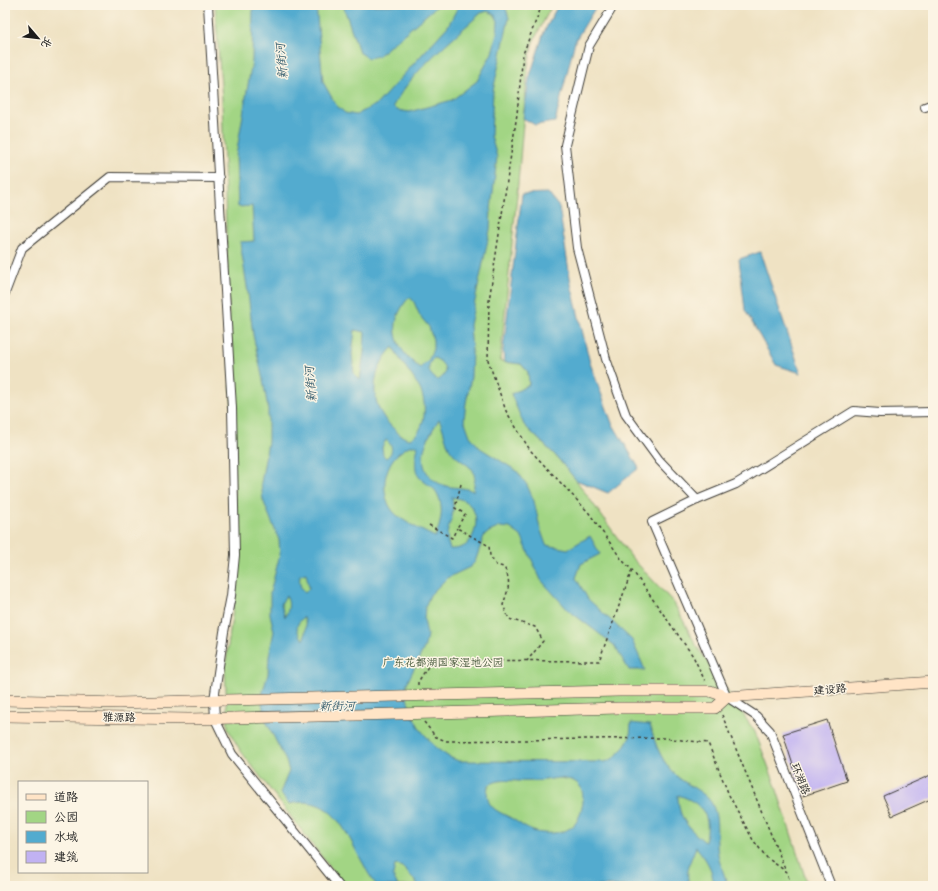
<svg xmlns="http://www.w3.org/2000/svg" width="938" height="891" font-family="Kalam,'LXGW WenKai TC',sans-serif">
<rect width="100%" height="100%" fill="#fcf5e5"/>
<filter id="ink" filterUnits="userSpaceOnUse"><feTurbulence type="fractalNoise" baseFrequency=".025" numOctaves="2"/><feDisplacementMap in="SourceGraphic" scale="8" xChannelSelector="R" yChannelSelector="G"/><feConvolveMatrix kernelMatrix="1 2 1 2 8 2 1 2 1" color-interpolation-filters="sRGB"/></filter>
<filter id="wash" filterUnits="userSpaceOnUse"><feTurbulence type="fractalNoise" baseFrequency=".012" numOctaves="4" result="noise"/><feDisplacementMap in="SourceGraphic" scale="16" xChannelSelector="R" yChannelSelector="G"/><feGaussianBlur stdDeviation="0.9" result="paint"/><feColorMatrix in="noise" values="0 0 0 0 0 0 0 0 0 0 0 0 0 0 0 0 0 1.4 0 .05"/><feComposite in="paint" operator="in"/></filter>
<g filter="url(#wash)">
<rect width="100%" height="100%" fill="#efe2c3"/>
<!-- green -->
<path fill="#a2d584" stroke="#5f7850" d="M215 5H552L533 42 528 64 517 195 500 361 521 364 528 372 529 385 524 425 555 455 576 480 632 558 674 603 696 645 755 732 775 784 808 886H344L240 750 228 729 225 669 237 580 222 99Z"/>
<!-- water -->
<g fill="#52abcf" stroke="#376476" fill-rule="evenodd">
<path d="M253 5H316L323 82 336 105 345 113 356 115 377 104 448 26 459 5H505L509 18 493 91 491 136 497 157 491 210 490 230 470 325 472 352 471 377 466 403 464 419 470 436 480 448 517 471 527 485 534 501 540 528 546 545 568 549 590 536 600 554 581 564 576 578 588 599 632 640 645 670H629L614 645 568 610 541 580 521 536 510 528 500 527 489 532 484 536 475 562 470 567 447 578 430 595 425 607 424 619 427 635 425 646 407 683 406 692 410 710 420 729 436 748 449 757 459 761 605 762 614 758 625 746 630 737 631 723 650 725C655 745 663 765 679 778 689 786 703 791 711 802 719 816 716 830 717 844 717 858 724 873 728 886H713C714 870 706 859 696 847 691 859 684 873 690 886H418L414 879 401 866 395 865 393 876 398 886H377C372 879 367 872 364 865 346 834 334 793 289 804L280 793 289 771 286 761 265 719 262 703 263 691 268 674 269 656 274 631 270 614V593L280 554 279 540 263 500 261 483 268 442V409L263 380 253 335 248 293 240 242 254 241 252 206 238 207 236 156 252 61ZM488 11 495 15 498 21 497 34 492 53 477 81 452 100 409 112 397 110 393 106C413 70 451 40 481 13ZM410 297 414 302 420 316 429 327 433 340V349L429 359 420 368C403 355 390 338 398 315 401 309 404 302 410 297ZM355 330 365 332 364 352 360 380 354 374 352 354ZM393 347C401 363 412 374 420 389 426 400 426 420 419 431 417 434 413 437 410 439 402 438 398 433 392 427 368 404 370 371 393 347ZM434 358C445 362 450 374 438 380 429 376 425 365 434 358ZM439 419C444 429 445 442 451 451 457 459 466 463 473 470L475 479 473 491C462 486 454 489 443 485 437 483 432 479 428 474 416 456 429 436 439 419ZM386 440C394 446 393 453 386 458L383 455 382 447ZM409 446H418C416 456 413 468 419 477 423 482 430 485 434 489 445 502 442 522 435 537 423 531 410 525 399 517 381 504 381 475 394 458 398 453 403 450 409 446ZM452 497C456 498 462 499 466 502 480 511 478 533 467 544 463 548 456 549 450 549 442 529 454 524 453 506 453 503 452 500 452 497ZM306 573 309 588 305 593C300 588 299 583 300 575ZM286 595C290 603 289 609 285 617L281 604ZM304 617 306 626 304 640C296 631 294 625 304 617ZM559 778C565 779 574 779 579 785 583 789 583 797 583 802 582 809 579 820 574 825 566 834 545 835 533 831 524 828 516 820 507 816 492 809 485 804 488 786 500 776 518 783 534 781 542 781 550 779 559 778ZM678 795C703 803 712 817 705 842 688 828 678 818 678 795Z"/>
<path d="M343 5H438L378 56 368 58 359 52Z"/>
<path d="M558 5H597L575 41 555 122 535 125 523 118 529 79 544 32Z"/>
<path d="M548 193 559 207 571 284 590 363 612 423 639 468 608 493 576 480 555 455 524 425 511 394 529 385 528 372 521 364 504 362 503 350 522 194Z"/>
<path d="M760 252 801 373 776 365 745 310 739 259Z"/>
</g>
<g id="blocks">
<!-- building -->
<g fill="#c1b2f2">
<path d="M827 720 847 781 803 796 783 734Z"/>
<path d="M933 774V798L892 816 883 796Z"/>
</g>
</g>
</g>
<g filter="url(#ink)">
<use href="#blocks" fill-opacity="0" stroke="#3c3a35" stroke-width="1"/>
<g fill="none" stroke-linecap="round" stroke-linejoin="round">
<!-- minor casing -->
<g stroke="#3c3a35" stroke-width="10">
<g id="minor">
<path d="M208 5 232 408 235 555 231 596 224 632 214 700 215 719 232 754 339 886"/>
<path d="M614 5 589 46 565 145 577 248 606 359 626 415 659 460 697 500"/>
<path d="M925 107 933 104"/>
<path d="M5 293 22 248 110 177 219 178"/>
<path d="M831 886 770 731 756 716 727 697 652 522 697 500 736 484 854 411 880 413 933 412"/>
</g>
</g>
<!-- secondary casing -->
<g stroke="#3c3a35" stroke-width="12">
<g id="secondary">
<path d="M437 695 619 691H710L727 697 933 682"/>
<path d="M5 700 119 703 225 700"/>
<path d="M435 713 618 708H715L727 697"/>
<path d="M5 716 189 719 234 718"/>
</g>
</g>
<!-- path -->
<g stroke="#3c3a35" stroke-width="1.5" stroke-dasharray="3 3" stroke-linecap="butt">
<path d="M542 5 523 54 517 114 489 301 488 360 506 411 530 450 589 513 622 560 632 570 693 656 705 681"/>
<path d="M461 484 455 508 465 514 457 528 489 546 490 556 496 565 504 567C512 583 508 589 503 605L509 619 535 627 543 641 527 661"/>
<path d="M429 525 452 538 457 528"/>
<path d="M418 685V682L429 665 436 660 599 661 632 570"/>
<path d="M722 715 786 871"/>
<path d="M424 722 436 737 446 741 664 738 708 743 729 795 753 840 767 858 787 872 791 886"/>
</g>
<!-- minor -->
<use href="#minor" stroke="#fff" stroke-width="8"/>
<!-- secondary -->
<use href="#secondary" stroke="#ffe4c6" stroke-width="11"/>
<!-- secondary-bridge casing -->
<g stroke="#3c3a35" stroke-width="12" stroke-linecap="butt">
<g id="secondary-bridge">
<path d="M225 700 437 695"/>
<path d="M234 718 435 713"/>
</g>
</g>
<!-- secondary-bridge -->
<use href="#secondary-bridge" stroke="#ffe4c6" stroke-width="11"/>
</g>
</g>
<g text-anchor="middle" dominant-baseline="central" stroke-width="3" stroke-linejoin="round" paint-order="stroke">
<!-- park labels -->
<g font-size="11" fill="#4b5d40" stroke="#fcf5e5">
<text x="443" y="663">广东花都湖国家湿地公园</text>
</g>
<!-- street labels -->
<g font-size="11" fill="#1c1c1c" stroke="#fcf5e5">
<text transform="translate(830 690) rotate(-4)">建设路</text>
<text transform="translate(119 718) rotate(1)">雅源路</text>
<text transform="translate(800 779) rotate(69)">环湖路</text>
</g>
<!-- water labels -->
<g font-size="12" font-style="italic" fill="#345c6d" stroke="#fcf5e5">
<text transform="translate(282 61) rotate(-95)">新街河</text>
<text transform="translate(311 384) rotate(-95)">新街河</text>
<text x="337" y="706">新街河</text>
</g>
</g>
<!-- margin -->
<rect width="938" height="891" fill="none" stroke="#fcf5e5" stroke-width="20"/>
<!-- legend -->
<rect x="18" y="781" width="130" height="92" fill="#fcf5e5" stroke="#a29e95"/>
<rect x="26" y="794" width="20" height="6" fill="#ffe4c6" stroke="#a29e95"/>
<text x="54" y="801" font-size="12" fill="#1c1c1c">道路</text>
<rect x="26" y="811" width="20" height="12" fill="#a2d584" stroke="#a29e95"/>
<text x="54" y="821" font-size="12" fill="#1c1c1c">公园</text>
<rect x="26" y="831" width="20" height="12" fill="#52abcf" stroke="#a29e95"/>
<text x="54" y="841" font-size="12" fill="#1c1c1c">水域</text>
<rect x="26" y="851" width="20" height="12" fill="#c1b2f2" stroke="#a29e95"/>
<text x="54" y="861" font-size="12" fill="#1c1c1c">建筑</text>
<!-- north arrow -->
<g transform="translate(38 38) rotate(118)" stroke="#fcf5e5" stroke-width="3" paint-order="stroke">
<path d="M0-3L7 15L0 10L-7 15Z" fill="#1c1c1c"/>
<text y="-6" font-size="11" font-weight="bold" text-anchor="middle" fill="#1c1c1c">北</text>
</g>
</svg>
